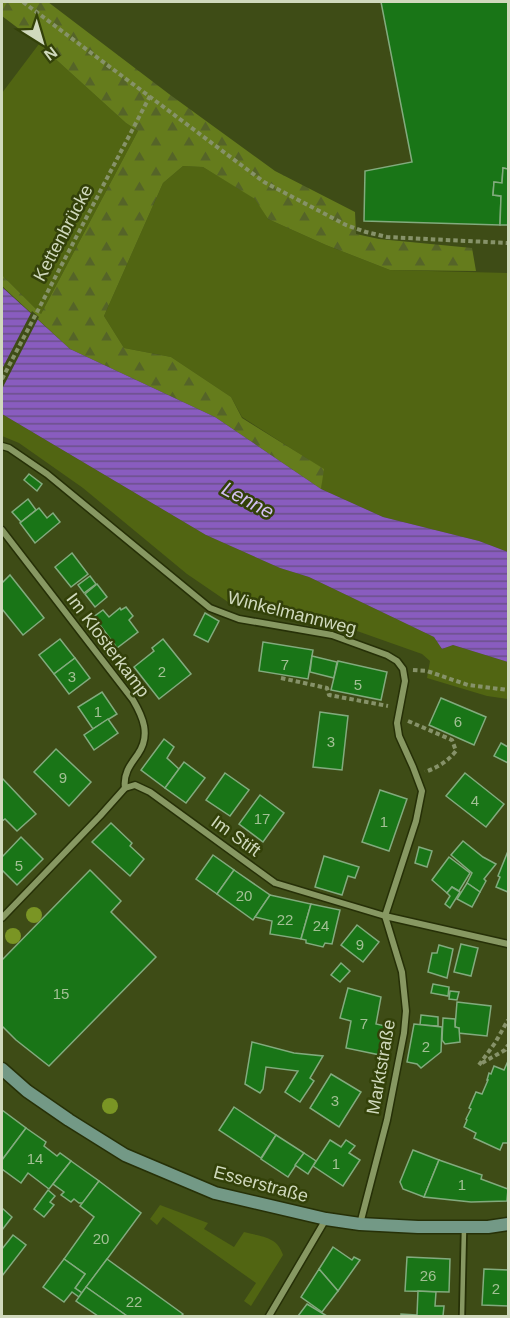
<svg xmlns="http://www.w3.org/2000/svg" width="510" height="1318" font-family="Helvetica,sans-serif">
<defs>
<pattern id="forest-firs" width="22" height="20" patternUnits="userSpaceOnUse" patternTransform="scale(1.5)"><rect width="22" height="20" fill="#657c1c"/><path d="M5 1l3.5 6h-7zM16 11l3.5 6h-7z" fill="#556428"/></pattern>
<pattern id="water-rules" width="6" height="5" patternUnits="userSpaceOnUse" patternTransform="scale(1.5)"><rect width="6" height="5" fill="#895cbf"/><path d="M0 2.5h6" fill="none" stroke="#6b5189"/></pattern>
</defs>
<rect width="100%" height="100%" fill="#3e4c16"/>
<!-- green -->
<g fill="#516512">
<path d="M39 44 126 123 138 131 41 314 2 275V93Z"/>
<path d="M183 166 203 167 256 199 268 219 326 245 390 270 508 273V552L479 541 383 517 321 489 323 469 242 417 231 397 171 357 124 348 104 316 163 183Z"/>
<path d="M2 414 206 535 280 568 309 577 434 637 442 649 453 645 508 662V699L487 696 427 678 430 661 422 654 357 631 318 618 284 612 252 609 228 602 187 574 83 488 19 443 2 436Z"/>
<path d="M160 1205 208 1223 204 1229 234 1247 244 1232C262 1237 277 1236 283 1255L251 1306 244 1301 256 1283 163 1217 157 1225 150 1219Z"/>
</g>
<!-- forest -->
<path fill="url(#forest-firs)" d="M2 2H48L169 94 275 171 355 212 356 234 379 239 472 248 476 271 390 270 326 245 268 219 255 199 203 167 183 166 163 183 104 316 124 348 171 357 231 397 242 418 324 469 321 489 215 417 70 349 2 286V275L41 314 138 131 126 123 39 44 2 16Z"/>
<!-- water -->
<path fill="url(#water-rules)" d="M2 287 70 349 215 417 321 489 383 517 479 541 508 552V662L453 645 442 649 434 637 309 577 280 568 206 535 2 414Z"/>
<!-- pier -->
<path fill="#3e4c16" d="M32 311 39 317 2 389V369Z"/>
<!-- building -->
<g fill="#197517" stroke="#82ab7e" stroke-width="1.5">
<path d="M381 2H508V169L503 168 502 183 494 182 493 195 501 196 500 225 364 221 365 171 412 162Z"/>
<path d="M503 168 508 169V225H500L501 196 493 195 494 182 502 183Z"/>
<path d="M29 474 42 484 37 491 24 480Z"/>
<path d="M28 499 36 510 21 522 12 512Z"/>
<path d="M39 508 47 518 53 513 60 522 35 543 20 523Z"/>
<path d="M72 553 88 574 71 587 55 567Z"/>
<path d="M10 575 44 618 23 635 2 609V583Z"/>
<path d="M90 576 96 584 84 593 78 585Z"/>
<path d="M97 584 107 597 95 607 85 594Z"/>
<path d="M126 607 133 616 129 620 138 632 117 648 100 625 98 626 92 618 103 610 109 617 120 608 121 610Z"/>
<path d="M205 613 219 621 208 642 194 635Z"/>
<path d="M60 639 75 658 54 674 39 655Z"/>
<path d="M163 639 191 674 159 699 134 667 154 651 152 648Z"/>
<path d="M263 642 313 650 308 679 259 671Z"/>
<path d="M312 656 337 662 334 678 310 672Z"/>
<path d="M75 658 90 678 69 694 54 674Z"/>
<path d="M338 661 387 672 381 700 331 690Z"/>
<path d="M102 692 117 714 93 729 78 707Z"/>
<path d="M441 698 486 717 474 745 429 725Z"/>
<path d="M320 712 348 716 342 770 313 767Z"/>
<path d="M108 719 118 733 94 750 84 735Z"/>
<path d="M164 739 174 747 167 758 179 769 165 788 141 770Z"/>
<path d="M501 743 508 747V763L494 756Z"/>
<path d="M56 749 91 782 69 806 34 772Z"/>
<path d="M184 762 205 778 186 803 165 788Z"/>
<path d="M225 773 249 790 230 816 206 800Z"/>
<path d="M465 773 504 804 486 827 446 796Z"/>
<path d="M2 778 36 814 17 831 5 819 2 821Z"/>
<path d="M380 790 407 799 389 851 362 842Z"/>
<path d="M260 795 284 813 263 842 239 824Z"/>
<path d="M111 823 132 843 130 846 144 859 130 876 92 842Z"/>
<path d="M21 837 43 859 17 885 2 870V857Z"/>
<path d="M463 841 483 857 496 864 484 879 486 881 480 892 467 883 472 873 451 855Z"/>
<path d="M419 847 432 851 427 867 415 863Z"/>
<path d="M508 851V892L496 887 500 877 498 876Z"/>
<path d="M213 855 234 870 217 894 196 879Z"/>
<path d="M324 856 359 867 355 878 348 876 342 895 315 887Z"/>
<path d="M449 857 470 873 459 891 452 887 447 893 432 880Z"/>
<path d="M90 870 121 901 111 912 156 957 49 1066 16 1040 2 1026V960Z"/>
<path d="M234 870 270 895 253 920 217 894Z"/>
<path d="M467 883 480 892 472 907 457 899Z"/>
<path d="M452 887 460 892 450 908 445 904 450 896 447 893Z"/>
<path d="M270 895 311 904 301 939 270 934 272 921 255 917Z"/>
<path d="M311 904 340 910 332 944 325 943 323 947 306 943V940L301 939Z"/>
<path d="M357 925 379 942 363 962 341 945Z"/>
<path d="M461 944 478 948 471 976 454 972Z"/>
<path d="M439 945 453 949 447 978 428 972 432 953H437Z"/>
<path d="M341 963 350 971 340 982 331 975Z"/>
<path d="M433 984 449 987 448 996 431 993Z"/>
<path d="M348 988 381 997 376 1024 390 1027 385 1056 346 1048 351 1021 340 1018Z"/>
<path d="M450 991 459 992 457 1000 449 999Z"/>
<path d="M457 1002 491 1006 487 1036 458 1033 459 1028 455 1027Z"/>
<path d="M421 1015 438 1017V1026L420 1025Z"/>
<path d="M443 1018 455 1019V1027L459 1028 460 1042 445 1044 442 1040Z"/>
<path d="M414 1024 442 1027 441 1052 421 1068 417 1064 407 1062Z"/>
<path d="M252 1042 294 1053 323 1056 310 1078 314 1081 300 1102 285 1092 298 1071 266 1067 263 1089 260 1093 245 1084Z"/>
<path d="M508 1061V1143H503L500 1150 474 1138 476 1133 464 1127 467 1120 466 1119 471 1109 469 1108 476 1092 482 1094 488 1080H487L489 1073 491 1074 494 1066 504 1070Z"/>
<path d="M331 1074 361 1092 339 1127 310 1108Z"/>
<path d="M234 1107 276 1135 261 1158 219 1130Z"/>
<path d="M2 1110 26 1128 2 1160Z"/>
<path d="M26 1128 46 1142 44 1146 57 1156 60 1153 71 1161 49 1189 28 1173 21 1183 2 1169V1160Z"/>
<path d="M276 1135 304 1153 288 1177 261 1159Z"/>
<path d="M330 1140 341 1147 346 1140 355 1146 349 1153 360 1160 343 1186 313 1166Z"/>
<path d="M413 1150 439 1160 424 1197 403 1189 400 1182Z"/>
<path d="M304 1153 316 1161 308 1174 295 1165Z"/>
<path d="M439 1160 482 1175 481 1179 508 1189 507 1201 471 1202 424 1197Z"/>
<path d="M71 1161 99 1181 83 1203H79L74 1199 71 1202 61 1195 64 1192 53 1184Z"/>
<path d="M99 1181 141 1213 82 1293 75 1288 85 1274 64 1259 94 1217 80 1206Z"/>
<path d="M48 1190 55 1196 50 1202 54 1205 44 1217 34 1209Z"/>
<path d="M2 1208 12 1217 2 1230Z"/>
<path d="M13 1235 26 1245 2 1276V1249Z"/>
<path d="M333 1247 352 1260 354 1257 360 1260 338 1291 319 1269Z"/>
<path d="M407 1257 450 1259 449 1292 405 1291Z"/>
<path d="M64 1259 85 1274 75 1288 82 1293 79 1297 72 1292 64 1302 43 1287Z"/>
<path d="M107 1259 183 1314 181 1316H127L86 1287Z"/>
<path d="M319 1269 338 1291 322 1312 301 1297Z"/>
<path d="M484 1269 508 1270V1306L482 1305Z"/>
<path d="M86 1287 127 1316H98L76 1301Z"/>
<path d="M418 1291 436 1292 435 1306H444L443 1316H401V1314L417 1315Z"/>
<path d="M307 1304 327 1316H298Z"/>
</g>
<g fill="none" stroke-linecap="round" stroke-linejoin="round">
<!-- service casing -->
<g stroke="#263007" stroke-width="8">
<path id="service" d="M462 1316 464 1229"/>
</g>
<!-- minor casing -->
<g stroke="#263007" stroke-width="9">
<g id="minor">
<path d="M2 446 9 448 47 474 210 608 239 619 332 635 387 655 397 661 403 669 405 681 397 723 399 736 413 767 422 791 416 821 385 916 402 972 406 1011 404 1033 387 1120 360 1224"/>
<path d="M2 530 133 700C143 717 151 735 138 754 130 765 123 774 125 788"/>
<path d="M2 918 100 816 125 788 135 785 150 792 275 883 385 916 508 944"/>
<path d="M269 1316 326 1219"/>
</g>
</g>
<!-- secondary casing -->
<g stroke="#263007" stroke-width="15">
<path id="secondary" d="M2 1069 27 1091 69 1120 125 1155 215 1193 326 1219 360 1224 418 1227H488L508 1224"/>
</g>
<!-- path -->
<g stroke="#869269" stroke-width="4" stroke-dasharray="4.5 3" stroke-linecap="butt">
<path d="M23 2 264 182 346 225 366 232 387 237 508 243"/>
<path d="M2 379 150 96"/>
<path d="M413 670 427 671 468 685 508 690"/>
<path d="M281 678 327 688 329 695 388 706"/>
<path d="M408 721 452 740 456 751C447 762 438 767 425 772"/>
<path d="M482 1063 505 1050 508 1045"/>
<path d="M479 1065 495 1043 508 1020"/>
</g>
<!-- service -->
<use href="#service" stroke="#879862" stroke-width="4.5"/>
<!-- minor -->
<use href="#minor" stroke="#879862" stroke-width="6"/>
<!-- secondary -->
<use href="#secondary" stroke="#739986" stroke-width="12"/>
</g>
<!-- trees -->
<g fill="#7a9524">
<circle cx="34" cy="915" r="8"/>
<circle cx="13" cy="936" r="8"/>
<circle cx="110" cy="1106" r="8"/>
</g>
<g text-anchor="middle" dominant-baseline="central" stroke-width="5" stroke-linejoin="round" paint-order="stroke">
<!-- number labels -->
<g font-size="15" fill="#a2c094">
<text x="285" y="664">7</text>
<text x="162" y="671">2</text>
<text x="72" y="676">3</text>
<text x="358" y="684">5</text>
<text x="98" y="711">1</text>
<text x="458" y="721">6</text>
<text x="331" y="741">3</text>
<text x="63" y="777">9</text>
<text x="475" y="800">4</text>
<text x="262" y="818">17</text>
<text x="384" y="821">1</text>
<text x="19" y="865">5</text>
<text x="244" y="895">20</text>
<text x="285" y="919">22</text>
<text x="321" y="925">24</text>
<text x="360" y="944">9</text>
<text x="61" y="993">15</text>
<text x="364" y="1023">7</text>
<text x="426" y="1046">2</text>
<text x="335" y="1100">3</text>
<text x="35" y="1158">14</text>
<text x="336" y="1163">1</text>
<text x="462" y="1184">1</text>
<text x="101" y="1238">20</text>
<text x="428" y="1275">26</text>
<text x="496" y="1288">2</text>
<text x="134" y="1301">22</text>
</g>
<!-- street labels -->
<g font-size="18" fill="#d0d9bd" stroke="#334109">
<text transform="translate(63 233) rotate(-62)">Kettenbrücke</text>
<text transform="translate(292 613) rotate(14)">Winkelmannweg</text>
<text transform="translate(108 645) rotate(53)">Im Klosterkamp</text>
<text transform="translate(236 836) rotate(36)">Im Stift</text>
<text transform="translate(381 1067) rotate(-80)">Marktstraße</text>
<text transform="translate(261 1184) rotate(15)">Esserstraße</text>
</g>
<!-- water labels -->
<g font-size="20" font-style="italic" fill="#d2bff1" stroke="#334109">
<text transform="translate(248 500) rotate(28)">Lenne</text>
</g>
</g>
<!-- border -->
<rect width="510" height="1318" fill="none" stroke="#d0d9bd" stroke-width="6"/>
<!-- north arrow -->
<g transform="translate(42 42) rotate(143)" stroke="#334109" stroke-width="4.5" paint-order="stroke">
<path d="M0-4.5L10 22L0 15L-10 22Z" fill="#d0d9bd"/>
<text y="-9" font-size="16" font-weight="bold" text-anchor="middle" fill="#d0d9bd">N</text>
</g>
</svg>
